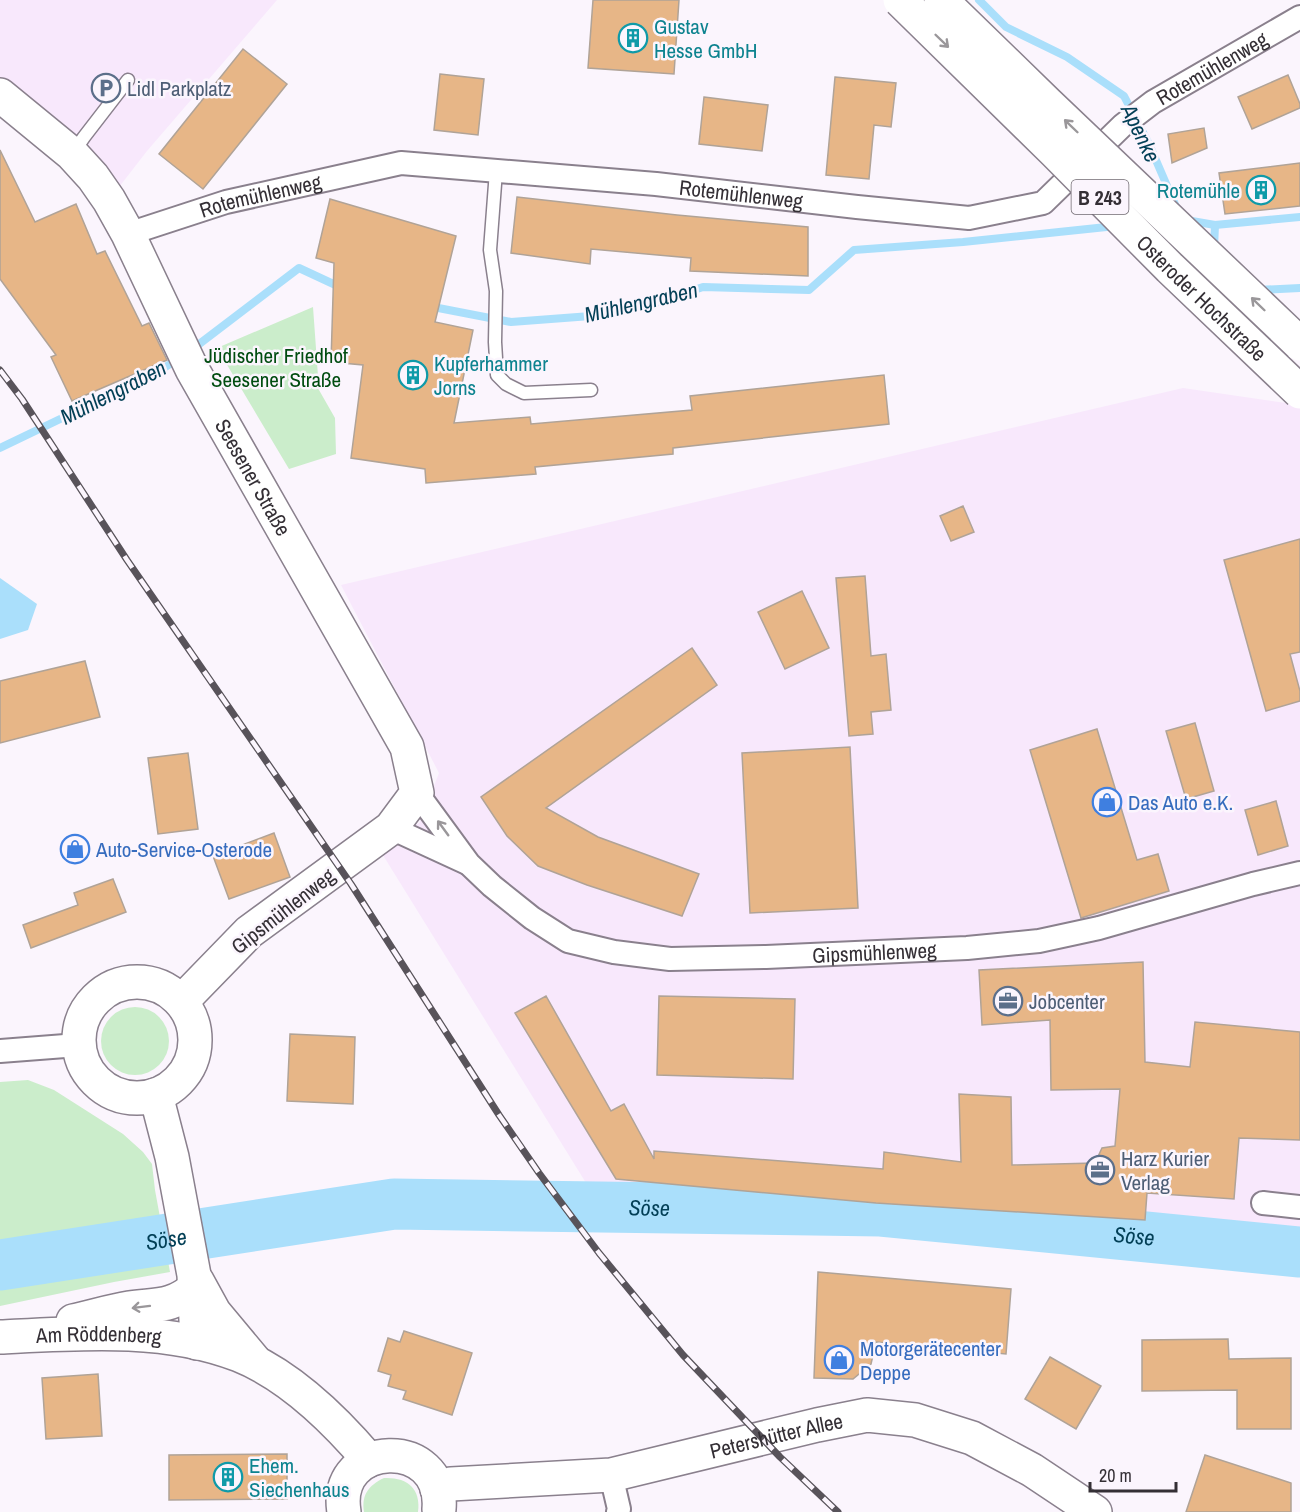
<svg xmlns="http://www.w3.org/2000/svg" width="1300" height="1512" font-family="'Archivo Narrow',sans-serif">
<rect width="100%" height="100%" fill="#fbf5fd"/>
<!-- built -->
<g fill="#f8e8fc">
<path d="M0 0H277L147 151 109 200 0 95Z"/>
<path d="M1183 388 1300 405V1236L1145 1220 876 1203 591 1191 381 852 420 822 439 773 341 585Z"/>
</g>
<!-- green -->
<g fill="#cbedcb">
<path d="M313 307 319 390 335 418 336 454 289 469 217 348Z"/>
<circle cx="135" cy="1041" r="34"/>
<path d="M28 1080 54 1090 123 1134 143 1152 152 1164 155 1190 170 1272 114 1282 0 1306V1082Z"/>
<path d="M384 1478C407 1477 421 1488 418 1512H364C361 1495 369 1485 384 1478Z"/>
</g>
<!-- water -->
<path fill="#aadffb" d="M0 578 37 604 28 630 0 639Z"/>
<g fill="none" stroke-linecap="round" stroke-linejoin="round">
<!-- stream -->
<g stroke="#aadffb" stroke-width="8">
<path d="M979 0 1006 27 1067 57 1124 96 1149 144 1177 209"/>
<path d="M1186 220 1215 225 1300 217"/>
<path d="M1214 248 1215 225"/>
<path d="M1257 290 1300 288"/>
<path d="M428 306 511 322 604 315 650 305 703 287 809 290 854 250 963 242 1116 226"/>
<path d="M190 351 299 268 342 288"/>
<path d="M0 448 158 372 179 358"/>
</g>
<!-- river -->
<path stroke="#aadffb" stroke-width="51" id="s1" d="M0 1265 394 1204 881 1211 1300 1252"/>
</g>
<!-- building -->
<g fill="#e7b687" stroke="#b0a397" stroke-width="1.5">
<path d="M593 0H679L674 74 588 68Z"/>
<path d="M243 49 287 84 203 189 159 154Z"/>
<path d="M440 74 484 79 478 135 434 130Z"/>
<path d="M1288 75 1300 104V108L1252 129 1238 97Z"/>
<path d="M835 77 896 83 891 127 874 125 869 179 826 175Z"/>
<path d="M704 97 768 105 762 151 699 144Z"/>
<path d="M1204 128 1207 148 1172 163 1168 134Z"/>
<path d="M0 150 35 222 76 204 97 254 105 251 142 326 149 323 167 360 72 401 51 357 56 355 0 279Z"/>
<path d="M1300 163V206L1225 214 1219 173Z"/>
<path d="M517 197 677 215 808 227V276L690 271 691 258 591 249 590 264 511 253Z"/>
<path d="M330 199 456 236 435 322 473 330 454 423 530 417 531 424 692 410 690 396 884 375 889 424 673 448V454L535 467 536 474 426 483 425 469 351 458 363 365 331 362 334 263 316 258Z"/>
<path d="M963 506 974 532 951 541 940 516Z"/>
<path d="M1300 539V652L1290 654 1300 691V701L1266 711 1224 560Z"/>
<path d="M865 576 871 656 886 654 891 710 871 712 873 734 849 736 836 578Z"/>
<path d="M802 591 829 648 785 669 758 612Z"/>
<path d="M692 648 717 685 546 808 598 837 699 874 682 916 587 885 538 866 507 836 481 797Z"/>
<path d="M85 661 100 717 0 743V681Z"/>
<path d="M1195 723 1214 791 1186 799 1166 731Z"/>
<path d="M1097 729 1137 860 1158 854 1169 891 1081 918 1030 750Z"/>
<path d="M850 747 858 908 750 913 742 753Z"/>
<path d="M188 753 198 829 158 834 148 758Z"/>
<path d="M1276 801 1288 846 1258 855 1245 810Z"/>
<path d="M274 833 290 877 229 899 213 856Z"/>
<path d="M113 879 126 912 31 948 23 925 78 905 74 893Z"/>
<path d="M1143 962 1145 1062 1190 1067 1195 1022 1300 1032V1140L1239 1138 1234 1199 1147 1193 1145 1220 876 1203 616 1179 515 1013 546 996 611 1111 624 1104 654 1159V1151L883 1169 884 1152 961 1162 959 1094 1011 1097 1012 1165 1095 1163 1102 1148 1115 1146 1120 1089 1051 1090 1050 1020 982 1025 979 970Z"/>
<path d="M659 996 795 999 793 1079 657 1075Z"/>
<path d="M290 1034 355 1037 353 1104 287 1101Z"/>
<path d="M818 1272 1011 1289 1006 1354 876 1342 871 1364 853 1379 814 1378Z"/>
<path d="M404 1331 472 1353 452 1415 403 1399 406 1391 388 1386 391 1375 378 1371 388 1338 400 1342Z"/>
<path d="M1228 1339 1229 1359 1291 1358V1429H1237V1390L1142 1391V1340Z"/>
<path d="M1050 1357 1101 1386 1076 1429 1025 1399Z"/>
<path d="M98 1374 102 1436 46 1439 42 1378Z"/>
<path d="M287 1454V1499L169 1500V1455Z"/>
<path d="M1205 1455 1291 1483V1512H1186Z"/>
</g>
<g fill="none" stroke-linecap="round" stroke-linejoin="round">
<!-- lane casing -->
<g stroke="#8a808d" stroke-width="15">
<g id="lane">
<path d="M73 153 84 137 128 80"/>
<path d="M496 171 490 250 496 291 495 342 497 375 506 384 524 393 591 390"/>
</g>
</g>
<!-- street casing -->
<g stroke="#8a808d" stroke-width="26">
<g id="street">
<path id="s2" d="M128 234 226 202 401 163 656 184 857 207 969 218 1043 203 1123 125 1153 102 1300 17"/>
<path id="s3" d="M417 793 469 864 492 886 532 918 568 941 614 952 670 959 766 957 967 948 1039 941 1099 928 1253 884 1300 873"/>
<path d="M391 828 467 863"/>
<path d="M0 1051 78 1045"/>
<path d="M1263 1203 1300 1207"/>
<path d="M611 1475 619 1509 618 1512"/>
</g>
</g>
<!-- secondary casing -->
<g stroke="#8a808d" stroke-width="36">
<g id="secondary">
<path id="s4" d="M0 95 72 154 93 177 109 200 128 234 192 369 407 747 417 793 391 828 249 932 182 1001"/>
<circle cx="137" cy="1040" r="58"/>
<path d="M156 1095 172 1157 194 1275 197 1343"/>
<path d="M197 1281 214 1312 254 1360"/>
<path d="M73 1321C92 1317 110 1311 129 1308 157 1304 171 1308 195 1288"/>
<path id="s5" d="M0 1337C78 1333 165 1326 239 1355 289 1375 335 1420 369 1460"/>
<path id="s6" d="M437 1489 451 1484 611 1475 817 1425 867 1415 915 1420 972 1438 1032 1470 1095 1512"/>
<path d="M344 1512C332 1439 445 1436 439 1509"/>
</g>
</g>
<!-- lane -->
<use href="#lane" stroke="#fff" stroke-width="12"/>
<!-- street -->
<use href="#street" stroke="#fff" stroke-width="22"/>
<!-- secondary -->
<use href="#secondary" stroke="#fff" stroke-width="33"/>
<!-- rail casing -->
<g stroke="#58535a" stroke-width="7">
<path id="rail" d="M0 370 22 399 127 560 351 884 499 1115 539 1173 599 1253 683 1355 780 1457 838 1512"/>
</g>
<!-- rail -->
<use href="#rail" stroke="#fbf5fd" stroke-width="4.5" stroke-dasharray="14" stroke-linecap="butt"/>
<!-- highway-bridge casing -->
<g stroke="#8a808d" stroke-width="36" stroke-linecap="butt">
<g id="highway-bridge">
<path id="s7" d="M900 0 1055 152 1170 268 1300 392"/>
<path d="M941 0 1047 103 1300 344"/>
</g>
</g>
<!-- highway-bridge -->
<use href="#highway-bridge" stroke="#fff" stroke-width="33"/>
</g>
<!-- one-way arrows -->
<defs><path id="oneway-shaft" d="M-6 0H5M1.5-3L5.5 0L1.5 3" fill="none" stroke-width="1.6" stroke-linecap="round" stroke-linejoin="round" transform="scale(1.5)"/></defs>
<g stroke="#9a979a">
<use href="#oneway-shaft" transform="translate(942 41) rotate(44)"/>
<use href="#oneway-shaft" transform="translate(1071 126) rotate(-136)"/>
<use href="#oneway-shaft" transform="translate(1258 304) rotate(-136)"/>
<use href="#oneway-shaft" transform="translate(443 828) rotate(-126)"/>
<use href="#oneway-shaft" transform="translate(141 1307) rotate(173)"/>
</g>
<!-- icons -->
<defs>
<g id="building-ring" transform="scale(1.5)"><circle r="9.5" fill="#fbf5fd" stroke="#0f9aa8" stroke-width="1.5"/><path d="M-4-6H4V6H1V3H-1V6H-4ZM-2.5-4.3h1.7v1.8h-1.7ZM.8-4.3h1.7v1.8H.8ZM-2.5-1h1.7V.8h-1.7ZM.8-1h1.7V.8H.8Z" fill="#0f9aa8"/></g>
<g id="parking-ring" transform="scale(1.5)"><circle r="9.5" fill="#fbf5fd" stroke="#5c6f8a" stroke-width="1.5"/><path d="M-3.5-5.5H1a3.5 3.5 0 0 1 0 7H-1V5.5H-3.5ZM-1-3.4V-.6H.8a1.4 1.4 0 0 0 0-2.8Z" fill="#5c6f8a"/></g>
<g id="shop-ring" transform="scale(1.5)"><circle r="9.5" fill="#fbf5fd" stroke="#3f7fe0" stroke-width="1.5"/><path d="M-5-2.5h2.3a2.7 3.5 0 0 1 5.4 0H5L5.5 6h-11ZM-1.5-2.5h3a1.5 2.3 0 0 0-3 0Z" fill="#3f7fe0"/></g>
<g id="office-ring" transform="scale(1.5)"><circle r="9.5" fill="#fbf5fd" stroke="#5c6f8a" stroke-width="1.5"/><path d="M-6-3h4V-5.5h4V-3h4V5H-6ZM-1-4.5V-3h2v-1.5ZM-6 0V1H6V0Z" fill="#5c6f8a"/></g>
</defs>
<g fill-rule="evenodd">
<use href="#building-ring" x="633" y="38"/>
<use href="#parking-ring" x="106" y="88"/>
<use href="#building-ring" x="1261" y="190"/>
<use href="#building-ring" x="413" y="375"/>
<use href="#shop-ring" x="1107" y="802"/>
<use href="#shop-ring" x="75" y="849"/>
<use href="#office-ring" x="1008" y="1001"/>
<use href="#office-ring" x="1100" y="1170"/>
<use href="#shop-ring" x="839" y="1360"/>
<use href="#building-ring" x="228" y="1477"/>
</g>
<g text-anchor="middle" dominant-baseline="central" stroke-width="5" stroke-linejoin="round" paint-order="stroke">
<!-- shield labels -->
<rect fill="#fbf5fd" stroke="#706a71" stroke-width="1.5" x="1071.5" y="180" width="57" height="34" rx="4.5"/>
<g font-size="20" font-weight="bold" fill="#342f35">
<text x="1100" y="197">B 243</text>
</g>
<!-- culture labels -->
<g font-size="21" fill="#0d838f" stroke="#fbf5fd" text-anchor="start">
<text x="654" y="26">Gustav<tspan x="654" dy="24">Hesse GmbH</tspan></text>
<text x="1240" y="190" text-anchor="end">Rotemühle</text>
<text x="434" y="363">Kupferhammer<tspan x="434" dy="24">Jorns</tspan></text>
<text x="249" y="1465">Ehem.<tspan x="249" dy="24">Siechenhaus</tspan></text>
</g>
<!-- street labels -->
<g font-size="21" fill="#342f35" stroke="#fbf5fd">
<text stroke="none"><textPath href="#s2" startOffset="1146">Rotemühlenweg</textPath></text>
<text stroke="none"><textPath href="#s2" startOffset="624">Rotemühlenweg</textPath></text>
<text stroke="none"><textPath href="#s2" startOffset="138">Rotemühlenweg</textPath></text>
<text stroke="none"><textPath href="#s7" startOffset="424">Osteroder Hochstraße</textPath></text>
<text stroke="none"><textPath href="#s4" startOffset="465">Seesener Straße</textPath></text>
<text transform="translate(283 911) rotate(-38)">Gipsmühlenweg</text>
<text stroke="none"><textPath href="#s3" startOffset="522">Gipsmühlenweg</textPath></text>
<text stroke="none"><textPath href="#s5" startOffset="99">Am Röddenberg</textPath></text>
<text stroke="none"><textPath href="#s6" startOffset="345">Petershütter Allee</textPath></text>
</g>
<!-- service labels -->
<g font-size="21" fill="#4e5e75" stroke="#fbf5fd" text-anchor="start">
<text x="127" y="88">Lidl Parkplatz</text>
<text x="1029" y="1001">Jobcenter</text>
<text x="1121" y="1158">Harz Kurier<tspan x="1121" dy="24">Verlag</tspan></text>
</g>
<!-- park labels -->
<g font-size="21" fill="#004c10" stroke="#fbf5fd">
<text x="276" y="355">Jüdischer Friedhof<tspan x="276" dy="24">Seesener Straße</tspan></text>
</g>
<!-- shop labels -->
<g font-size="21" fill="#366cbe" stroke="#fbf5fd" text-anchor="start">
<text x="1128" y="802">Das Auto e.K.</text>
<text x="96" y="849">Auto-Service-Osterode</text>
<text x="860" y="1348">Motorgerätecenter<tspan x="860" dy="24">Deppe</tspan></text>
</g>
<!-- water labels -->
<g font-size="22" font-style="italic" fill="#023f56" stroke="#fbf5fd">
<text transform="translate(1141 133) rotate(64)">Apenke</text>
<text transform="translate(641 302) rotate(-13)">Mühlengraben</text>
<text transform="translate(113 392) rotate(-27)">Mühlengraben</text>
<text stroke="none"><textPath href="#s1" startOffset="654">Söse</textPath></text>
<text stroke="none"><textPath href="#s1" startOffset="1140">Söse</textPath></text>
<text stroke="none"><textPath href="#s1" startOffset="168">Söse</textPath></text>
</g>
</g>
<!-- scale -->
<path d="M1090 1482v9h86v-9" fill="none" stroke="#342f35" stroke-width="3"/>
<text x="1099" y="1482" font-size="18" fill="#342f35" stroke="#fbf5fd" stroke-width="4.5" paint-order="stroke">20 m</text>
</svg>
